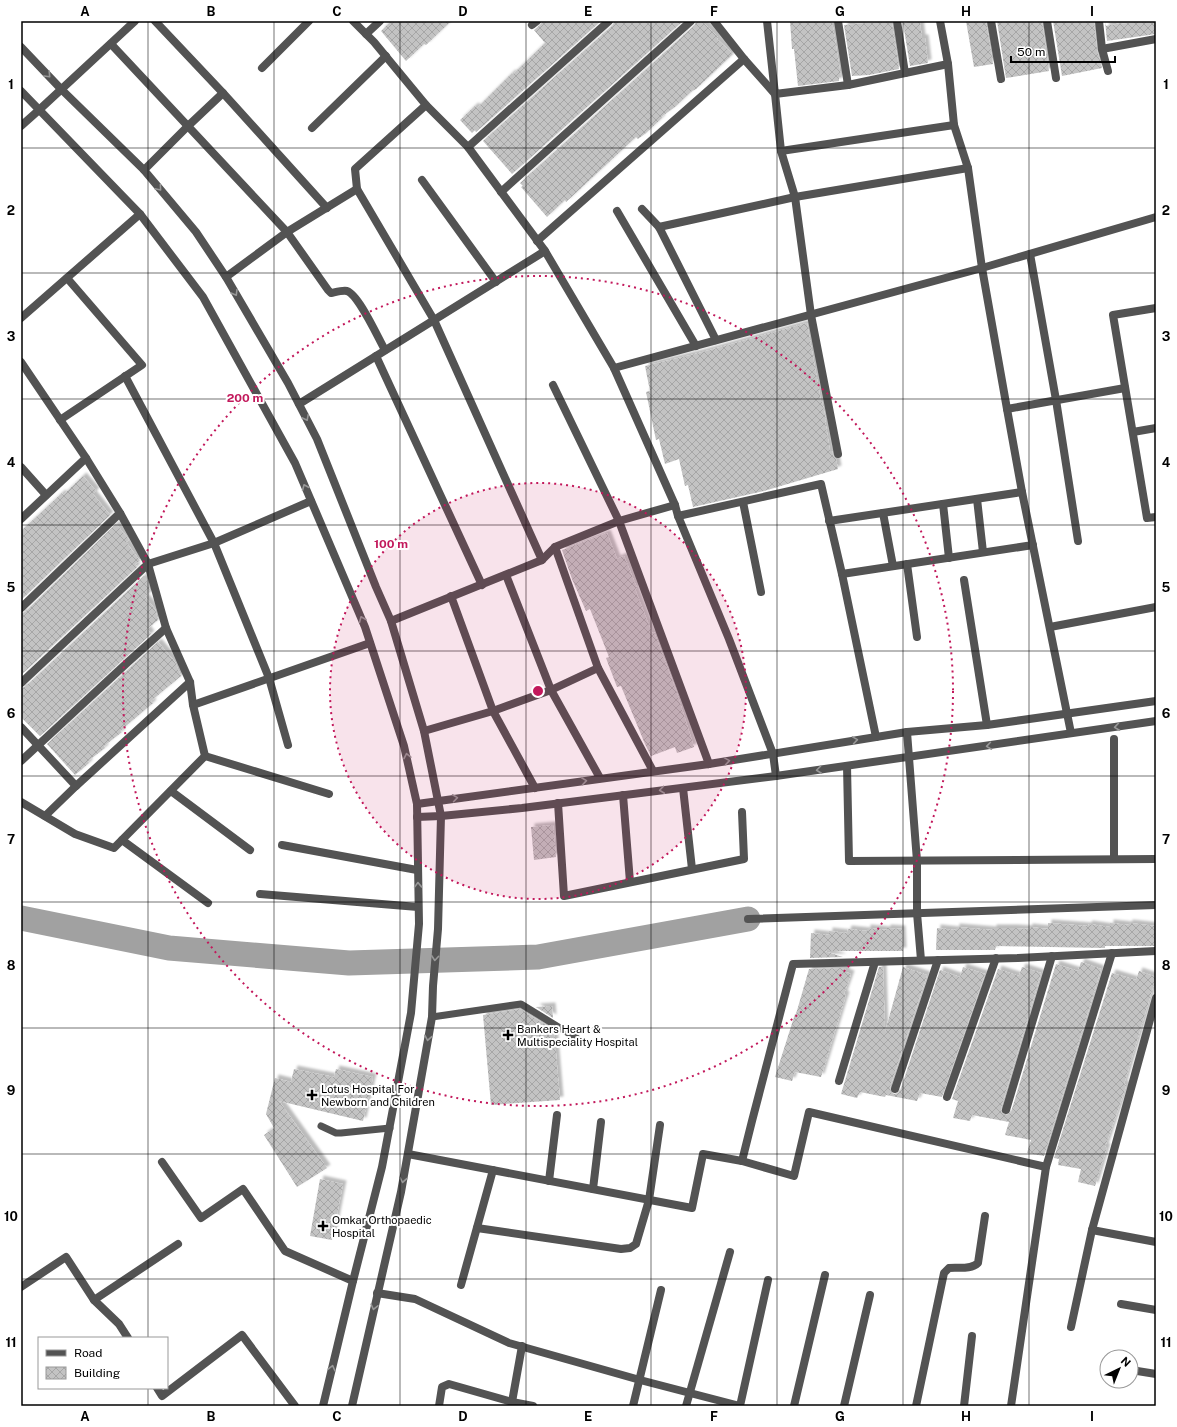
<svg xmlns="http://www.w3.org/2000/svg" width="1177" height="1427" font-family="'Public Sans',sans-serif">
<defs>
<pattern id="building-cross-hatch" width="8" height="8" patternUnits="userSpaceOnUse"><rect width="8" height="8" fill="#c3c3c3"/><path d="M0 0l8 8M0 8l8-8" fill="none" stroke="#a6a6a6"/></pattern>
<filter id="shadow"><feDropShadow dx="3.5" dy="-3.5" stdDeviation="1" flood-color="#0004"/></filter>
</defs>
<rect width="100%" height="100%" fill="#fff"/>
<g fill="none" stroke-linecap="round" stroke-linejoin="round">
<!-- river -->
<path stroke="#a1a1a1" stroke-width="25" d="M21 918 169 948 349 963 538 957 748 919"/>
</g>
<!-- building -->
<g fill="url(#building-cross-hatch)" filter="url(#shadow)">
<path d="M391 21H451L426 45 424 44 406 61 381 31Z"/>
<path d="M543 21H601L476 132 475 130 472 133 460 120 475 106 477 108 512 73 513 74 545 43 534 30 540 25Z"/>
<path d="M614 21H683L512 174 483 141 613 25Z"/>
<path d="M696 21H702L718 37 717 39 733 54 696 89 692 91 675 107 661 117 662 118 646 133 638 139 636 137 566 202 565 200 547 217 521 187 523 186 520 183 695 25Z"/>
<path d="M790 21H832L841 77H839V81L798 86 794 49H792Z"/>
<path d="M889 21V24H892L899 69 869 75 852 76 844 25Z"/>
<path d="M966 21H986L993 64 974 67Z"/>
<path d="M997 21H1042L1049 71 1006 78Z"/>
<path d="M1053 21H1094L1097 50 1102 68 1062 76Z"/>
<path d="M1105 21V26L1122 23V24L1138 21H1156V34L1107 41Z"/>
<path d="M920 22 922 38H925L928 63 910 66 903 23Z"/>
<path d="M807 323 821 401H822L826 420H825L830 451H832L833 455 836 459 838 469 764 491 693 507 688 485 685 486 679 459 665 464 659 439 656 440 646 392 650 391 645 366 699 353Z"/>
<path d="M83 476 96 491 93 494 110 515 21 600V531L62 493 63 495Z"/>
<path d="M116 524 127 537 129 540 126 542 140 561 135 564 137 567 21 675V613L25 612Z"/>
<path d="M607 533 617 559 624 556 637 588 635 589 652 633 654 632 676 690 694 747 677 753 675 747 651 756 645 744 621 686 617 687 606 658 609 657 590 609 586 611 572 579 562 550Z"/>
<path d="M144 576 147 579 150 592 145 597 155 609 158 620 147 629 151 634 40 736 21 717V688L25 687Z"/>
<path d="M158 642 175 662 181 676 151 701 153 703 120 731 122 732 104 746 105 748 88 761 89 763 75 775 47 744Z"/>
<path d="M553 825 556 857 534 860 531 827Z"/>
<path d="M1048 923 1088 926 1089 924 1110 927V923L1129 925V923L1156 926V946H1105V948L996 946 995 950H936L937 928 956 930V927L993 930V928H1014L1029 929V927L1048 929Z"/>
<path d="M867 928 887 930V928L902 929 903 951H824L843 957 810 958 811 933 829 935V931L847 933 848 929 867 931Z"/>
<path d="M1081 962 1101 969 1044 1156 1027 1153 1031 1140 1005 1135 1009 1122 972 1115 970 1121 953 1118 958 1101 952 1099 998 969 1019 976 1022 967 1041 973 1001 1108 1002 1113 1007 1115 1011 1112 1056 964 1078 971Z"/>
<path d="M879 967H883L885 1032 903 967 927 975 890 1087 891 1092 894 1094 898 1093 900 1091 940 970 960 977 963 967 985 974 942 1097 920 1093 917 1101 886 1095 885 1097 860 1092 857 1098 841 1094Z"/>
<path d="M846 968V972L851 974 844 994 846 995 821 1077 795 1072 792 1081 775 1077 795 1014H796L809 969Z"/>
<path d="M1139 971 1156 977 1124 1084 1126 1085 1125 1089 1112 1127 1105 1147H1107L1095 1186 1078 1182 1081 1169 1058 1165 1059 1159 1054 1158 1112 973 1136 980Z"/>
<path d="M552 1006 553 1018 536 1007Z"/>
<path d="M520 1009 554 1030 560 1100 491 1105 483 1015Z"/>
<path d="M294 1069 334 1077 336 1069 373 1077 363 1121 279 1101 327 1168 297 1187 264 1135 274 1128 266 1114 275 1078 291 1082Z"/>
<path d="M320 1179 343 1184 332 1240 310 1236Z"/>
</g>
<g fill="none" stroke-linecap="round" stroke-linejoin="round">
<!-- service -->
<g stroke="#535353" stroke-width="7">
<path d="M432 1017 521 1004 578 1039"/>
<path d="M321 1126 336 1133H341L390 1128"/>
</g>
<!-- minor -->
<g stroke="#535353" stroke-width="8">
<path d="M155 21 223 93 327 208"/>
<path d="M353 21 374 42 426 105 468 147 545 251 614 368 675 505 678 516 729 639 773 754 776 776"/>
<path d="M714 21 744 59 775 94 781 151 795 197 811 315 838 454"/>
<path d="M767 21 775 94 848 85 948 64"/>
<path d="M838 21 848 85"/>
<path d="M897 21 905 73"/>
<path d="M991 21 1001 79"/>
<path d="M1047 21 1056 78"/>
<path d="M1099 21 1102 49 1108 71"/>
<path d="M532 25 537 21"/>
<path d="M366 34 380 21"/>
<path d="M111 44 287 232 328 290 331 293C336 292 343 290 347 291 359 295 378 338 385 350"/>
<path d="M1102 49 1156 39"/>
<path d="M262 68 309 21"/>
<path d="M426 105 355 169 357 189 434 320 542 560"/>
<path d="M21 126 39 110"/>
<path d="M312 128 386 56"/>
<path d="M468 147 609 21"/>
<path d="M781 151 954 125"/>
<path d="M144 170 188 126 223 93"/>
<path d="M422 180 496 282"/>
<path d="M501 192 691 21"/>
<path d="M642 209 659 227 716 340"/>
<path d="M617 211 696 346"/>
<path d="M659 227 795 197 968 168"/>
<path d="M537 241 744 59"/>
<path d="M1030 254 1056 400 1078 541"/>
<path d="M226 277 287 232 357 189"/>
<path d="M1156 308 1113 315 1147 518 1156 517"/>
<path d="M21 318 140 214"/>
<path d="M376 356 482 585"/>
<path d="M21 362 86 458 120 513 148 564 166 628 190 682 193 705 205 756 114 848 75 834 21 802"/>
<path d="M614 368 982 268 1156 217"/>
<path d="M125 376 214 543 269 678 288 745"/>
<path d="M553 385 619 521 709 764"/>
<path d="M299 404 545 251"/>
<path d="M1007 409 1125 388"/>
<path d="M60 420 142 365 67 278"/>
<path d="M1133 432 1156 428"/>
<path d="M21 467 46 495"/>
<path d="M977 499 983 552"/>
<path d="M743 502 761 592"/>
<path d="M943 504 949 558"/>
<path d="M883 513 893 566"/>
<path d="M678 516 821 484 842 574 876 737"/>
<path d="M21 519 86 458"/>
<path d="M829 521 1022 492"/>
<path d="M555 547 598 668 653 771"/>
<path d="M907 564 917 637"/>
<path d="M842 574 1033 545"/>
<path d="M506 575 551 690 600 778"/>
<path d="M964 580 987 725"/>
<path d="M451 596 493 711 535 788"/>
<path d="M21 608 120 513"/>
<path d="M391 621 542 560 555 547 619 521 675 505"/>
<path d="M1050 627 1156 607"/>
<path d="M21 683 148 564 214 543 311 501"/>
<path d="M193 705 370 643"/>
<path d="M21 727 76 786"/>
<path d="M424 731 493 711 551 690 598 668"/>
<path d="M907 732 917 861V913L921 960"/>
<path d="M1114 739V859"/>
<path d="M205 756 329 794"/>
<path d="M21 761 128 662 166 628"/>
<path d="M847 766 849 861 1156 859"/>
<path d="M683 788 692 869"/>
<path d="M171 791 250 850"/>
<path d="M623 795 630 882"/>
<path d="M558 803 564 896 744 859 742 812"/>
<path d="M45 816 76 786 190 682"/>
<path d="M122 840 208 903"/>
<path d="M282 845 417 870"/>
<path d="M260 894 418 907"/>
<path d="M748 919 1156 905"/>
<path d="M839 1081 875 962"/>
<path d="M895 1089 938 960"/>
<path d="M947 1097 996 958"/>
<path d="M1006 1110 1052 956"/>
<path d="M408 1154 692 1208 703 1154 742 1161 752 1121 793 964 1018 958 1156 951"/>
<path d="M742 1161 794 1176 809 1112 1046 1167 1112 953"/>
<path d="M162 1162 201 1218 243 1189 285 1251 353 1281"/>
<path d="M549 1181 557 1115"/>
<path d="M593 1189 601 1122"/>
<path d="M477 1228 621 1249 630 1248 636 1244 649 1200 660 1125"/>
<path d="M1092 1230 1156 1242"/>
<path d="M461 1285 493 1170"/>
<path d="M21 1287 66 1257 94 1300 119 1324 128 1338"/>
<path d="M377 1293 415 1299 509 1343 640 1380 740 1406"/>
<path d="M94 1300 178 1244"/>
<path d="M1121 1304 1156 1310"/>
<path d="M1071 1327 1092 1230 1156 998"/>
<path d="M522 1346 512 1402 533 1406"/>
<path d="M1131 1370 1156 1374"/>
<path d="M157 1388 162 1396 242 1335 295 1406"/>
<path d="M439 1406 442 1387 449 1384 512 1402"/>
<path d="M633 1406 661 1290"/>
<path d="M686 1406 730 1252"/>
<path d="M740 1406 768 1280"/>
<path d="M794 1406 825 1275"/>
<path d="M844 1406 870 1295"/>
<path d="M916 1406 944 1273 949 1268C958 1267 971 1270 978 1263L985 1216"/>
<path d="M964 1406 972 1336"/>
<path d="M1011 1406 1046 1167"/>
</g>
<!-- tertiary -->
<g stroke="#535353" stroke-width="8">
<path d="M940 21 948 64 954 125 968 168 982 268 1007 409 1022 492 1071 733"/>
<path d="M21 47 61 89 144 170 196 232 226 277 288 383 317 439 376 587 391 621 424 731 441 816 438 929 433 986 432 1017 401 1192 352 1406"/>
<path d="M21 91 140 214 203 297 295 463 365 627 404 746 417 804 419 924 411 1013 382 1167 353 1281 323 1406"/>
<path d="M39 110 135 21"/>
<path d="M417 804 709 764 907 732 987 725 1156 701"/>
<path d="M417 817 441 816 522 808 776 776 1156 721"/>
</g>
</g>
<!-- one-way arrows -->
<defs><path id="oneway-chevron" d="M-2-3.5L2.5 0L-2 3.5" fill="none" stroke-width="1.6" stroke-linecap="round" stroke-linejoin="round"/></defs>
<g stroke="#989898">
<use href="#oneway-chevron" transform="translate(48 75) rotate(47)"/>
<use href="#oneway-chevron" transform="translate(159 188) rotate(50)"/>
<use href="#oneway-chevron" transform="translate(235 293) rotate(59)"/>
<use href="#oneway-chevron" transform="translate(306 418) rotate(63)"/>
<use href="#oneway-chevron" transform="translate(305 487) rotate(-113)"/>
<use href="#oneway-chevron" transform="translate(362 619) rotate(-113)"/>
<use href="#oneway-chevron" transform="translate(1117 727) rotate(172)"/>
<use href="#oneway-chevron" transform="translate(855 740) rotate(-9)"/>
<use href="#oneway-chevron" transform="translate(989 746) rotate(172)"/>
<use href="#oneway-chevron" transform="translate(407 756) rotate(-102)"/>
<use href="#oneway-chevron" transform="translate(727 761) rotate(-9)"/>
<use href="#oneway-chevron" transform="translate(819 770) rotate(173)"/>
<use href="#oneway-chevron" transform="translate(584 781) rotate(-8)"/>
<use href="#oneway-chevron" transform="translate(662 790) rotate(173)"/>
<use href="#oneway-chevron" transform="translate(455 798) rotate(-8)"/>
<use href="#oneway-chevron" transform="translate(418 885) rotate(-92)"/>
<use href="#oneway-chevron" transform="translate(435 958) rotate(95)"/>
<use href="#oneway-chevron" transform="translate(428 1038) rotate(100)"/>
<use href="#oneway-chevron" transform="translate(403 1180) rotate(100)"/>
<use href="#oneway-chevron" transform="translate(374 1307) rotate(103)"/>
<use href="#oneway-chevron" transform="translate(332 1368) rotate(-76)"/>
</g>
<!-- grid -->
<path fill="none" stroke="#000" stroke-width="1" stroke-opacity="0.55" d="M148 21V1338M274 21V1406M400 21V1406M526 21V1406M651 21V1406M777 21V1406M903 21V1406M1029 21V1406M21 148H1156M21 273H1156M21 399H1156M21 525H1156M21 651H1156M21 776H1156M21 902H1156M21 1028H1156M21 1154H1156M21 1279H1156M148 1388V1406"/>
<!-- distance rings -->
<circle cx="538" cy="691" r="208" fill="#c2185b" fill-opacity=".12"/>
<g fill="none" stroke="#c2185b" stroke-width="2" stroke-dasharray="2 4">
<circle cx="538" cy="691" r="208"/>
<circle cx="538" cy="691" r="415"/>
</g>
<!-- markers -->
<g fill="#000" stroke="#fff" stroke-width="1.5">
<path d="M506 1029h4v4h4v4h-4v4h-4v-4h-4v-4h4z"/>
<path d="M310 1089h4v4h4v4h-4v4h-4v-4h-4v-4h4z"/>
<path d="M321 1220h4v4h4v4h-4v4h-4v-4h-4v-4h4z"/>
</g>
<g text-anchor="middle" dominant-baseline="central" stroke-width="4" stroke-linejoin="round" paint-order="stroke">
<!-- poi labels -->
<g font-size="11" fill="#000" stroke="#fff" text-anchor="start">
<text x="517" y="1029">Bankers Heart &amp;<tspan x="517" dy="13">Multispeciality Hospital</tspan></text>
<text x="321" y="1089">Lotus Hospital For<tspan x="321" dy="13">Newborn and Children</tspan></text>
<text x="332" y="1220">Omkar Orthopaedic<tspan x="332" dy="13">Hospital</tspan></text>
</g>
</g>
<circle cx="538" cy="691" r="6" fill="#c2185b" stroke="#fff" stroke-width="2"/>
<g font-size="12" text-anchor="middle" font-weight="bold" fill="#c2185b" stroke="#fff" stroke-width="4" stroke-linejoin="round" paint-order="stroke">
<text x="245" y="402">200 m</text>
<text x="391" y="548">100 m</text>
</g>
<!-- border -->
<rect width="1177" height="1427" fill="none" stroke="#ffffff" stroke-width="44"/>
<!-- legend -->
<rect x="38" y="1337" width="130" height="52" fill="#ffffff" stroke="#999999"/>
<rect x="46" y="1350" width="20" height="6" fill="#535353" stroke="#999999"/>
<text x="74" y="1357" font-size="12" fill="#000000">Road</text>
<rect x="46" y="1367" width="20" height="12" fill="url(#building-cross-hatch)" stroke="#999999"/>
<text x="74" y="1377" font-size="12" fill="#000000">Building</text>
<!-- north arrow -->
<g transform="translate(1119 1369) rotate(43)"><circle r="19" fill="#ffffff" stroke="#999999"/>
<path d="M0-3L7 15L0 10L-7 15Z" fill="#000000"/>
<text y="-6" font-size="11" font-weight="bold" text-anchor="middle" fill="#000000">N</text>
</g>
<!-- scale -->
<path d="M1011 56v6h104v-6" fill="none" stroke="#000000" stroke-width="2"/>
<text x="1017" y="56" font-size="12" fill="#000000" stroke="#ffffff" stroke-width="3" paint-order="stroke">50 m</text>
<rect x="22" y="22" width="1133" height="1383" fill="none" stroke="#000" stroke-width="1.5"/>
<g font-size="13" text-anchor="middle" font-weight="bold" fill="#000">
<text x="85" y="16">A</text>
<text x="211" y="16">B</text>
<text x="337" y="16">C</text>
<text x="463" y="16">D</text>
<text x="588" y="16">E</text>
<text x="714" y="16">F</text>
<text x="840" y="16">G</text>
<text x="966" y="16">H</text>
<text x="1092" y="16">I</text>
<text x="11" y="89">1</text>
<text x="1166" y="89">1</text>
<text x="11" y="215">2</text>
<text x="1166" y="215">2</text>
<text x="11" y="341">3</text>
<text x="1166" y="341">3</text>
<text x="11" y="467">4</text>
<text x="1166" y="467">4</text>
<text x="11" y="592">5</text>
<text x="1166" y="592">5</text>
<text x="11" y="718">6</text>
<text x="1166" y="718">6</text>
<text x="11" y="844">7</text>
<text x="1166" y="844">7</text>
<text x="11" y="970">8</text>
<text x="1166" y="970">8</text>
<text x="11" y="1095">9</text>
<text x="1166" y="1095">9</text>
<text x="11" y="1221">10</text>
<text x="1166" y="1221">10</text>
<text x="11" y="1347">11</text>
<text x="1166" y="1347">11</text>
<text x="85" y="1421">A</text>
<text x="211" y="1421">B</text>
<text x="337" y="1421">C</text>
<text x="463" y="1421">D</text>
<text x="588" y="1421">E</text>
<text x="714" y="1421">F</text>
<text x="840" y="1421">G</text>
<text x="966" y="1421">H</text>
<text x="1092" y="1421">I</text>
</g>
</svg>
